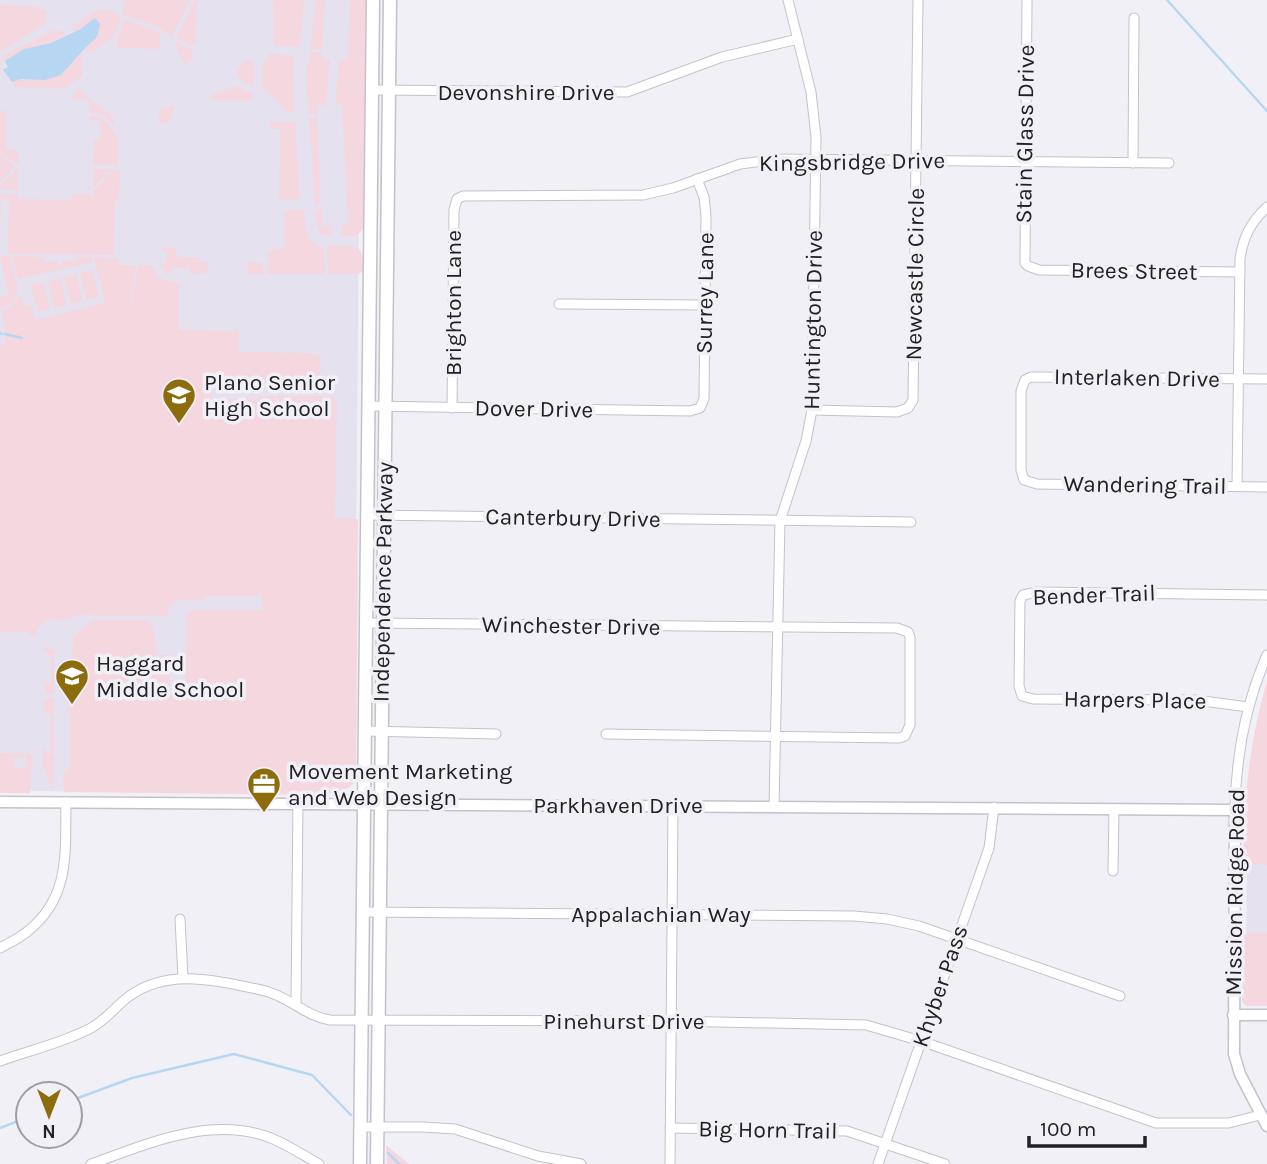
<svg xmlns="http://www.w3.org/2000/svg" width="1267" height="1164" font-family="Karla,sans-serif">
<rect width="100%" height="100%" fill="#f2f0f7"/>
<!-- built -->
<g fill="#e6e1ef">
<path d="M0 0H361L354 776 143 792 0 791Z"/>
<path d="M1247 809H1267V1004H1246Z"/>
</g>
<!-- green -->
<g fill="#f5d7df">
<path d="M124 0H190L172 36 154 25 123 15Z"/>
<path d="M197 0 195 45 194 46 178 39 177 37 194 1Z"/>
<path d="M273 0H304L299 47 274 45Z"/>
<path d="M316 0H325L322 49H310Z"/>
<path d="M350 0H366L364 227C360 236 353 236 344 236L341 234 342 224 348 223 342 104 335 102 340 61 347 60Z"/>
<path d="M0 5 39 7 41 10H46V23L0 52Z"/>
<path d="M99 9 110 10 121 16 115 35 90 53 86 46 91 43 95 18 75 32 72 27Z"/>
<path d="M125 19 160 33V49L117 48 118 38Z"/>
<path d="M55 30 63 31 66 35 51 43 24 49 5 61 2 56Z"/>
<path d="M176 43 194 51 192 55 194 58 185 65 175 45Z"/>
<path d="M310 52H322V59L330 60 326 105H317V114H309L306 77Z"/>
<path d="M271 53 293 56 294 112H288L262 87V65Z"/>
<path d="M80 54 82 57V76L65 88 15 87 12 82C26 76 43 81 59 75 68 72 72 60 80 54Z"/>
<path d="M244 60 251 61 255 66 253 87 237 77V72Z"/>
<path d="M237 86 251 93 252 101 211 100 212 95Z"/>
<path d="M78 87C84 93 90 100 97 105 107 113 114 111 115 127L102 114 90 113 88 99 70 100Z"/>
<path d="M174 106 170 122 159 123V109Z"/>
<path d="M0 111H6V149L19 152 18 164 0 153Z"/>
<path d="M90 116 100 117 114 131 120 148 93 151 94 140H100V121L90 120Z"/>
<path d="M317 117 321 204 315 205 309 118Z"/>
<path d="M270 122H295L300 201 279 199 280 129H270Z"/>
<path d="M102 149H118V165H93V152Z"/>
<path d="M0 155 15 166 0 183Z"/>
<path d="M18 168V190L0 189V186Z"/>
<path d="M93 169H113L93 188Z"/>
<path d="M115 169 120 171 119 200H115L114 255 8 254 9 198 1 199 0 243V194H18V199L72 200 73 194H91L93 200V191Z"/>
<path d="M322 209V225L332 226 330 236 322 234 317 228 315 210Z"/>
<path d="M284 210H303L308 238 324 250 325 272 323 274H267L269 250 284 248Z"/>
<path d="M329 246C354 246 364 241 364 270L359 274H330L328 272 327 249Z"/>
<path d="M161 248H175L177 257H200L199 262H208L207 273 191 274 190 268H172L171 274 165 272 160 264H166L167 251H161Z"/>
<path d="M0 256H10L18 289 13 302 0 309V297L9 294Z"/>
<path d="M12 256 44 257V261H57L58 264H62V261H75L76 257H92L93 262 18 279Z"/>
<path d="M94 257 119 258V265H136L127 332 138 265H151L159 278 179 284V330L239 331V352L312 353V355H321L320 374 312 373V380L211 379 212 401 273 396H331L337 402 335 518 358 519 356 778C352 792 337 790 325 795L64 792 63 773 70 768V710L63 712 71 706 73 638 92 620H143C158 625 155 641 156 655H169V696L216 693 214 686 185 689 186 615 192 610H262V596H205L204 600H177L168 608V616L79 615 63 621 50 619 40 624 35 637 26 632H0V555L4 554H0V345L7 344 5 343 3 310 14 304 18 298H22L24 306 31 305 36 320 105 303Z"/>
<path d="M251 262 263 263V275L248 274 247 264Z"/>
<path d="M92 270 99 296 87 300 80 273Z"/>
<path d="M76 274 83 301 71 304 64 277Z"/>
<path d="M60 278 67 305 54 308 48 282Z"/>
<path d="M43 282 50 309 38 312 31 286Z"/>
<path d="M46 647 54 650V694H46L44 681 51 685V656L44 651Z"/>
<path d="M1267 681V865L1247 864 1243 860C1244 797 1249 743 1267 681Z"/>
<path d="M46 698H54V753L50 751 51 715 44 711 43 701H46Z"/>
<path d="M43 749 54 755 53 790 43 767Z"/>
<path d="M0 753H25V757L14 758 15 768H25L27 753 32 755 30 793H0Z"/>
<path d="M1247 933H1267V1006H1246L1242 1002 1243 936Z"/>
<path d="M386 1145 409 1164H387Z"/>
</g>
<!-- water -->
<path fill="#b6d6f2" d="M95 18 100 24 97 37 86 47 61 75 45 80 21 79 12 82 3 70 8 67 5 61 24 49 51 43 79 30Z"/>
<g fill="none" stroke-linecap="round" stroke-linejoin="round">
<!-- stream -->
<g stroke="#b6d6f2" stroke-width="2.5">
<path d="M1167 0 1267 111"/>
<path d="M0 333 2 334"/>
<path d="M5 334 22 338"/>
<path d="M70 1101 132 1078 234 1054 312 1075 351 1115"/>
<path d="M0 1128 28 1117"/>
<path d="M388 1153 399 1164"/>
</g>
<!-- minor casing -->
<g stroke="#c4c2c8" stroke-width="11">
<g id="minor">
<path d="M1027 0 1025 263 1028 266 1039 270 1240 272"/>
<path d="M372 90 627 92 722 57 798 39"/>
<path d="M1133 163 1134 18"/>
<path d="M559 304 706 305"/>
<path d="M1267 379 1031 377 1025 380 1021 391V470L1024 480 1037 484 1267 487"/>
<path d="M368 406 690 411 700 408 704 399 706 216 704 197 697 179"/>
<path d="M452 408 454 210 457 199 463 196 643 195 673 188 740 164 781 159 1169 163"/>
<path d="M812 410 897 412 908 408 913 400 918 0"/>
<path d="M1237 486 1240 259C1243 237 1251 222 1267 207"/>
<path d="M367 515 911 522"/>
<path d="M365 623 897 628 908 632 910 637V725L905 736 899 738 606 734"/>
<path d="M1248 707 1196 700 1033 699 1022 696 1019 686 1020 601 1023 595 1037 592 1267 595"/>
<path d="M365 731 496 734"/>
<path d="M774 806 780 521 806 441 812 410 816 137 811 92 788 0"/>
<path d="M1235 810C1236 756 1245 705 1267 655"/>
<path d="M1113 871 1114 809"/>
<path d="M363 912 854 916 887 919 919 926 1120 996"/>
<path d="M180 919 183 978"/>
<path d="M0 948C9 943 20 938 28 931 71 897 65 851 66 802"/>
<path d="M296 1003 298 802"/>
<path d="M0 1061C30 1050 63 1043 91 1028 106 1020 115 1007 128 997 167 968 213 980 257 989 287 994 304 1016 330 1020L671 1021 866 1025 921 1041 1156 1123H1229L1260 1115"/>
<path d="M361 1127H423L455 1129 538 1156 581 1164"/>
<path d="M670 1128 847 1131 945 1164"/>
<path d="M91 1164C147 1144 211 1115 271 1138 288 1145 303 1155 319 1164"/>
<path d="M670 1164 673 805"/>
<path d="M878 1164 989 848 994 807"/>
</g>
</g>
<!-- tertiary casing -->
<g stroke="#c4c2c8" stroke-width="13">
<g id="tertiary">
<path d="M0 802 1235 810 1234 1054 1240 1074 1267 1126"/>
<path d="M1233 1015H1267"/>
</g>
</g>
<!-- secondary casing -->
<g stroke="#c4c2c8" stroke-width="15">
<g id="secondary">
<path d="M360 1164 373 0"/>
<path d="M377 1164 390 0"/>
</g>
</g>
<!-- minor -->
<use href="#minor" stroke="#fff" stroke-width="9"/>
<!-- tertiary -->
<use href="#tertiary" stroke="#fff" stroke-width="10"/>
<!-- secondary -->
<use href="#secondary" stroke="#fff" stroke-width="12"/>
</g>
<!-- icons -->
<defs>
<g id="school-pin" transform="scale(1.75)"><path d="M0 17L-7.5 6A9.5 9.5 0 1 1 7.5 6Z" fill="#8d6c0e" stroke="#f2f0f7"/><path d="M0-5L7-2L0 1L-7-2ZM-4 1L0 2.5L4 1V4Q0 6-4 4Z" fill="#fff"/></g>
<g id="office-pin" transform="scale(1.75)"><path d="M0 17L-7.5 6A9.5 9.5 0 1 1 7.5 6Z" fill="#8d6c0e" stroke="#f2f0f7"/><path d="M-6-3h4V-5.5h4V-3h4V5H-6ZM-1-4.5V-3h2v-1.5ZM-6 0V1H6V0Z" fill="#fff"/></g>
</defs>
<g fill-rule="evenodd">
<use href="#school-pin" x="179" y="395"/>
<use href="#school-pin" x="72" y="676"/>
<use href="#office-pin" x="264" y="784"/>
</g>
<g text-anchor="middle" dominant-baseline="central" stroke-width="7" stroke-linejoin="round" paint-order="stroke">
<!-- street labels -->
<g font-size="23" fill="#212023" stroke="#f2f0f7">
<text x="526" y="92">Devonshire Drive</text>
<text transform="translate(1025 134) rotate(-89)">Stain Glass Drive</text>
<text transform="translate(852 162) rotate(-1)">Kingsbridge Drive</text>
<text transform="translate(1134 271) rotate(1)">Brees Street</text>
<text transform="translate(915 274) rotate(-89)">Newcastle Circle</text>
<text transform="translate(705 293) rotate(-89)">Surrey Lane</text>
<text transform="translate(453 303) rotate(-90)">Brighton Lane</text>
<text transform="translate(813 320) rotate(-89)">Huntington Drive</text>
<text transform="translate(1137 378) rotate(1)">Interlaken Drive</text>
<text transform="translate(534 409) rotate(1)">Dover Drive</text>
<text transform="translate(1145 485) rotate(1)">Wandering Trail</text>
<text transform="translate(573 518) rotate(1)">Canterbury Drive</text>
<text transform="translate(383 582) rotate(-89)">Independence Parkway</text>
<text transform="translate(1094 595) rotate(-2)">Bender Trail</text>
<text transform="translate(571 626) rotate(1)">Winchester Drive</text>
<text transform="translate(1135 700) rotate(1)">Harpers Place</text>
<text x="618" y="805">Parkhaven Drive</text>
<text transform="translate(1235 892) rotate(-89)">Mission Ridge Road</text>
<text x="661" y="914">Appalachian Way</text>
<text transform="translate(940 986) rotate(-71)">Khyber Pass</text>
<text x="624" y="1021">Pinehurst Drive</text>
<text transform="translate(768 1130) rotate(1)">Big Horn Trail</text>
</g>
<!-- poi labels -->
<g font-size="23" fill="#212023" stroke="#f2f0f7" text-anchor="start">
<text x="204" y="382">Plano Senior<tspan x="204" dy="26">High School</tspan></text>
<text x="96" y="663">Haggard<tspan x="96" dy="26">Middle School</tspan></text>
<text x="288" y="771">Movement Marketing<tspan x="288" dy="26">and Web Design</tspan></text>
</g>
</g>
<!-- north arrow -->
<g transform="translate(49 1115) rotate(180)"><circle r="33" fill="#f2f0f7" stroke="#9e9da2" stroke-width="2"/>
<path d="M0-5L12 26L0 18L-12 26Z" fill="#8d6c0e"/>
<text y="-10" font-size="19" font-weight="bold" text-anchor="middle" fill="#212023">N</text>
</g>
<!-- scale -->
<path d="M1029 1136v10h116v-10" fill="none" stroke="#212023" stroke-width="3.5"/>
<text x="1040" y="1136" font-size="21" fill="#212023" stroke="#f2f0f7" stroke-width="5" paint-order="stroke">100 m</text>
</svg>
